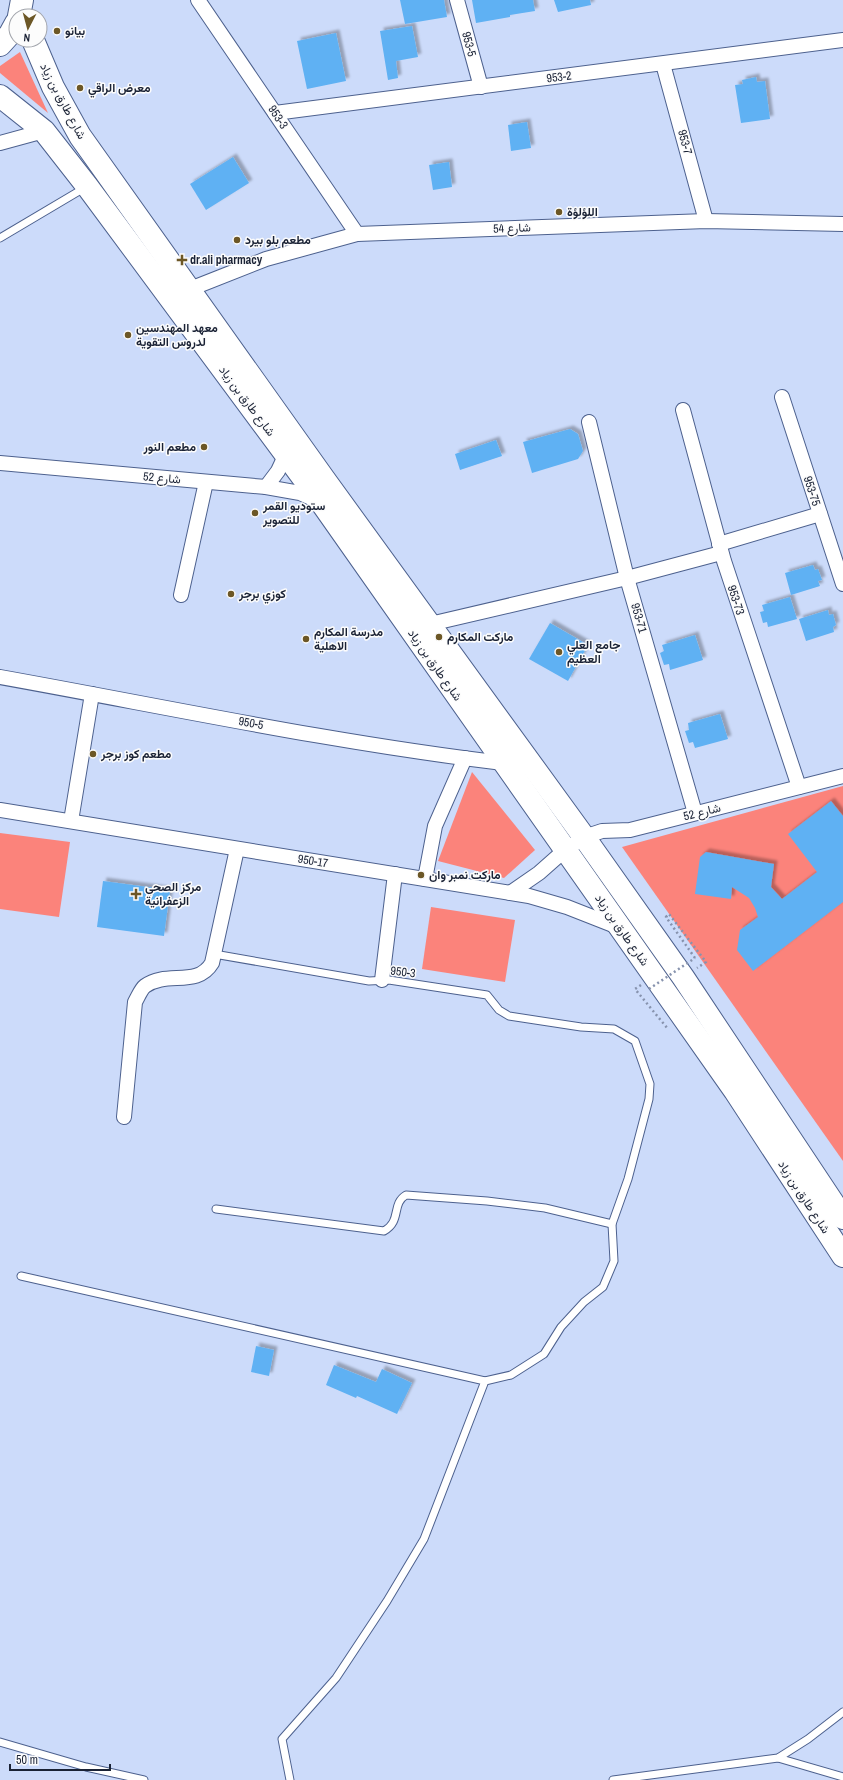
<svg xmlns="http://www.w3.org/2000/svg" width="843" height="1780" font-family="'Archivo Narrow',Vazirmatn,sans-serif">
<defs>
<filter id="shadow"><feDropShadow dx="3.5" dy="-3.5" stdDeviation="1" flood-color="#0004"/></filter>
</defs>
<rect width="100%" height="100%" fill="#ccdbfa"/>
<!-- green -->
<g fill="#fb837b">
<path d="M20 52 48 113 0 73V66Z"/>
<path d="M472 772 535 850 504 878 438 861Z"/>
<path d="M843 786V1161L622 847Z"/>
<path d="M0 833 70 842 59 917 0 909Z"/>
<path d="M431 907 515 920 505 982 422 969Z"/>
</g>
<!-- building -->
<g fill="#5fb1f3" filter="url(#shadow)">
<path d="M400 0H444L447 17 405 24Z"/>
<path d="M472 0H533L535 11 510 15V17L476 23Z"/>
<path d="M554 0H590L591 5 558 12Z"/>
<path d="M412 26 418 57 396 61 398 78 388 80 380 31Z"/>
<path d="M336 33 346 81 307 89 297 41Z"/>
<path d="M756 77 757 82 765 81 770 119 741 123 735 85 743 84 742 80Z"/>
<path d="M527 122 531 148 511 151 508 125Z"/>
<path d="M233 157 249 183 206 210 190 184Z"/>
<path d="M449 162 452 187 433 190 429 165Z"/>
<path d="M570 429 578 434 583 451 578 459 532 473 523 442Z"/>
<path d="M496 440 502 456 460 470 455 454Z"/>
<path d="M813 565 815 570 818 569 822 580 818 581 820 586 791 595 785 573Z"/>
<path d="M790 597 797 619 768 627 767 622 763 623 760 612 764 611 762 605Z"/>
<path d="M828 610 829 615 833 614 836 625 833 627 834 632 806 641 799 619Z"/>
<path d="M550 623 588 645 568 681 529 659Z"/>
<path d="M695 635 703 660 670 670 669 664 664 665 660 653 664 651 662 645Z"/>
<path d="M720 714 728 739 695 748 693 742 689 743 685 731 689 730 688 723Z"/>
<path d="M831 801 843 816V902L753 971 737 950 740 930 758 917 755 908 749 898 732 887 731 899 695 894 700 857 706 852 774 864 771 887 782 899 817 872 788 834Z"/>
<path d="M103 881 170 890 164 936 97 927Z"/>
<path d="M256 1346 274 1350 269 1376 251 1372Z"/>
<path d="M334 1365 376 1382 382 1369 412 1383 397 1414 357 1396 356 1398 326 1385Z"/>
</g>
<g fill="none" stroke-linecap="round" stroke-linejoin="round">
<!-- service casing -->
<g stroke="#4d618e" stroke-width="9">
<g id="service">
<path d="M0 238 86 187"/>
<path d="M214 954 369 981 389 980 487 995 499 1010 509 1016 581 1027 614 1029 635 1041 650 1084 649 1099 628 1179 612 1224 614 1261 603 1287 584 1302 561 1327 544 1354 511 1375 485 1381 424 1539 387 1601 336 1678 282 1739 290 1780"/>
<path d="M216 1209 384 1231C402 1221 391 1204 406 1195L487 1201 545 1208 612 1224"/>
<path d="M21 1276 485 1381"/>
<path d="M0 1742 86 1767 144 1780"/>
<path d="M778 1758 843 1777"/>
<path d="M613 1780 778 1758 808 1739 843 1712"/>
</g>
</g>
<!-- minor casing -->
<g stroke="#4d618e" stroke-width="16">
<g id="minor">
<path d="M198 0 357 234"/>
<path d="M457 0 481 87"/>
<path d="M663 64 706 221"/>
<path d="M275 113 843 40"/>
<path d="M0 143 44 131"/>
<path d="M190 289 266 259 357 234 706 221 843 224"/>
<path d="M782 397 843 584"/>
<path d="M683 410 724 561 799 787"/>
<path d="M589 422 627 578 695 813"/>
<path d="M0 463 266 487 300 493 318 501"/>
<path d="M266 487 278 471 286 454"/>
<path d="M719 544 820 514"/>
<path d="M181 595 206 482"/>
<path d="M430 624 627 578 721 553"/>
<path d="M0 677C167 707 334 743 503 763"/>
<path d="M0 810 529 896 567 907 618 927"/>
<path d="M71 821 92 694"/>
<path d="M425 879 435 826 465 758"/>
<path d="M510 893 539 873 565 850 584 837 602 831 630 830 843 776"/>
<path d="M382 980 395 874"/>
<path d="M124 1117 135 1002C138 997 141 989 145 986 167 970 197 988 212 963L237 849"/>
</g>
</g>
<!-- primary casing -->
<g stroke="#4d618e" stroke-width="24">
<g id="primary">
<path d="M19 16 22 0"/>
<path d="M33 40 53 87 80 136 324 479 584 837 683 977 843 1218"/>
<path d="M0 45 10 34 16 23"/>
<path d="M0 96 44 131 87 186 321 502 735 1091 843 1256"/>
</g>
</g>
<!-- path -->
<g stroke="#8793ae" stroke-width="2.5" stroke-dasharray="2 3" stroke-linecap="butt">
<path d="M695 958 666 917 669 914 706 962 697 968"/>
<path d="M641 985 635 989 668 1029"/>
</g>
<!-- service -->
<use href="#service" stroke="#fff" stroke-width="7"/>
<!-- minor -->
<use href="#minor" stroke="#fff" stroke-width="14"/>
<!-- primary -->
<use href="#primary" stroke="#fff" stroke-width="22"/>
<!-- path-bridge -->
<path stroke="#8793ae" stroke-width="2.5" stroke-dasharray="2 3" stroke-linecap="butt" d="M649 989 695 958"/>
</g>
<!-- markers -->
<g fill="#6c5726" stroke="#fcfcfc" stroke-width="1.5">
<circle cx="57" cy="31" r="4"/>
<circle cx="80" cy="88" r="4"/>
<circle cx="559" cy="212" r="4"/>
<circle cx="237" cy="240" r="4"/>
<path d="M180 254h4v4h4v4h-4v4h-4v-4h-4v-4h4z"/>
<circle cx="128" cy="335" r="4"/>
<circle cx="204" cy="447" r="4"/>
<circle cx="255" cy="513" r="4"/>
<circle cx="231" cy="594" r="4"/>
<circle cx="439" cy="637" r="4"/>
<circle cx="306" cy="639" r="4"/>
<circle cx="559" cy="652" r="4"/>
<circle cx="93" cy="754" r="4"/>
<circle cx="421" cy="875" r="4"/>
<path d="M134 888h4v4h4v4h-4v4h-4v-4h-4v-4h4z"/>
</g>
<g text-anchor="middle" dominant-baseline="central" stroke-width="3" stroke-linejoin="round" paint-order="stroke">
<!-- poi labels -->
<g font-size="12" font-weight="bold" fill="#1a2235" stroke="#fcfcfc" text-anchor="start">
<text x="65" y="31">بيانو</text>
<text x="88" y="88">معرض الراقي</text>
<text x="567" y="212">اللؤلؤة</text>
<text x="245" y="240">مطعم بلو بيرد</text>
<text x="190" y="260">dr.ali pharmacy</text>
<text x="136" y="328">معهد المهندسين<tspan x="136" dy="14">لدروس التقوية</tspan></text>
<text x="196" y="447" text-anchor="end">مطعم النور</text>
<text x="263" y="506">ستوديو القمر<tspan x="263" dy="14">للتصوير</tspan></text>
<text x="239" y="594">كوزي برجر</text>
<text x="314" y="632">مدرسة المكارم<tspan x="314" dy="14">الاهلية</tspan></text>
<text x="447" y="637">ماركت المكارم</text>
<text x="567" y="645">جامع العلي<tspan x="567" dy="14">العظيم</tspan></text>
<text x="101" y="754">مطعم كوز برجر</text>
<text x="429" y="875">ماركت نمبر وان</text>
<text x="145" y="887">مركز الصحي<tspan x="145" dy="14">الزعفرانية</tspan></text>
</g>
<!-- street labels -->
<g font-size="12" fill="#1a2235" stroke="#fcfcfc">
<text transform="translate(469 44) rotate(75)">953-5</text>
<text transform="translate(559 77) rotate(-7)">953-2</text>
<text transform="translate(63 101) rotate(62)">شارع طارق بن زياد</text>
<text transform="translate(278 117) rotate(56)">953-3</text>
<text transform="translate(685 142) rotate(75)">953-7</text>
<text transform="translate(512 228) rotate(-2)">شارع 54</text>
<text transform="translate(247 401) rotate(53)">شارع طارق بن زياد</text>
<text transform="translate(162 478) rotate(5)">شارع 52</text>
<text transform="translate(812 491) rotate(72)">953-75</text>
<text transform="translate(736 600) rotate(72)">953-73</text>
<text transform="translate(639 618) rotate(74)">953-71</text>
<text transform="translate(435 665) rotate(55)">شارع طارق بن زياد</text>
<text transform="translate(251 723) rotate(10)">950-5</text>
<text transform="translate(702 812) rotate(-14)">شارع 52</text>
<text transform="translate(313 861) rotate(9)">950-17</text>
<text transform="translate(622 930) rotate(55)">شارع طارق بن زياد</text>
<text transform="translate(403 972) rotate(7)">950-3</text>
<text transform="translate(804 1197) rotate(57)">شارع طارق بن زياد</text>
</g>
</g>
<!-- north arrow -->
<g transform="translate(28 28) rotate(186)"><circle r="19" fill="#fcfcfc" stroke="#a2a5ac"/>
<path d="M0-3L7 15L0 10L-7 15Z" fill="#6c5726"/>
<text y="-6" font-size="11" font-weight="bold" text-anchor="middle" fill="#1a2235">N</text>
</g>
<!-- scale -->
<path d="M10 1764v6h100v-6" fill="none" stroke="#1a2235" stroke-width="2"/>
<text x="16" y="1764" font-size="12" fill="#1a2235" stroke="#fcfcfc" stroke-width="3" paint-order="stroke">50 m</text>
</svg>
